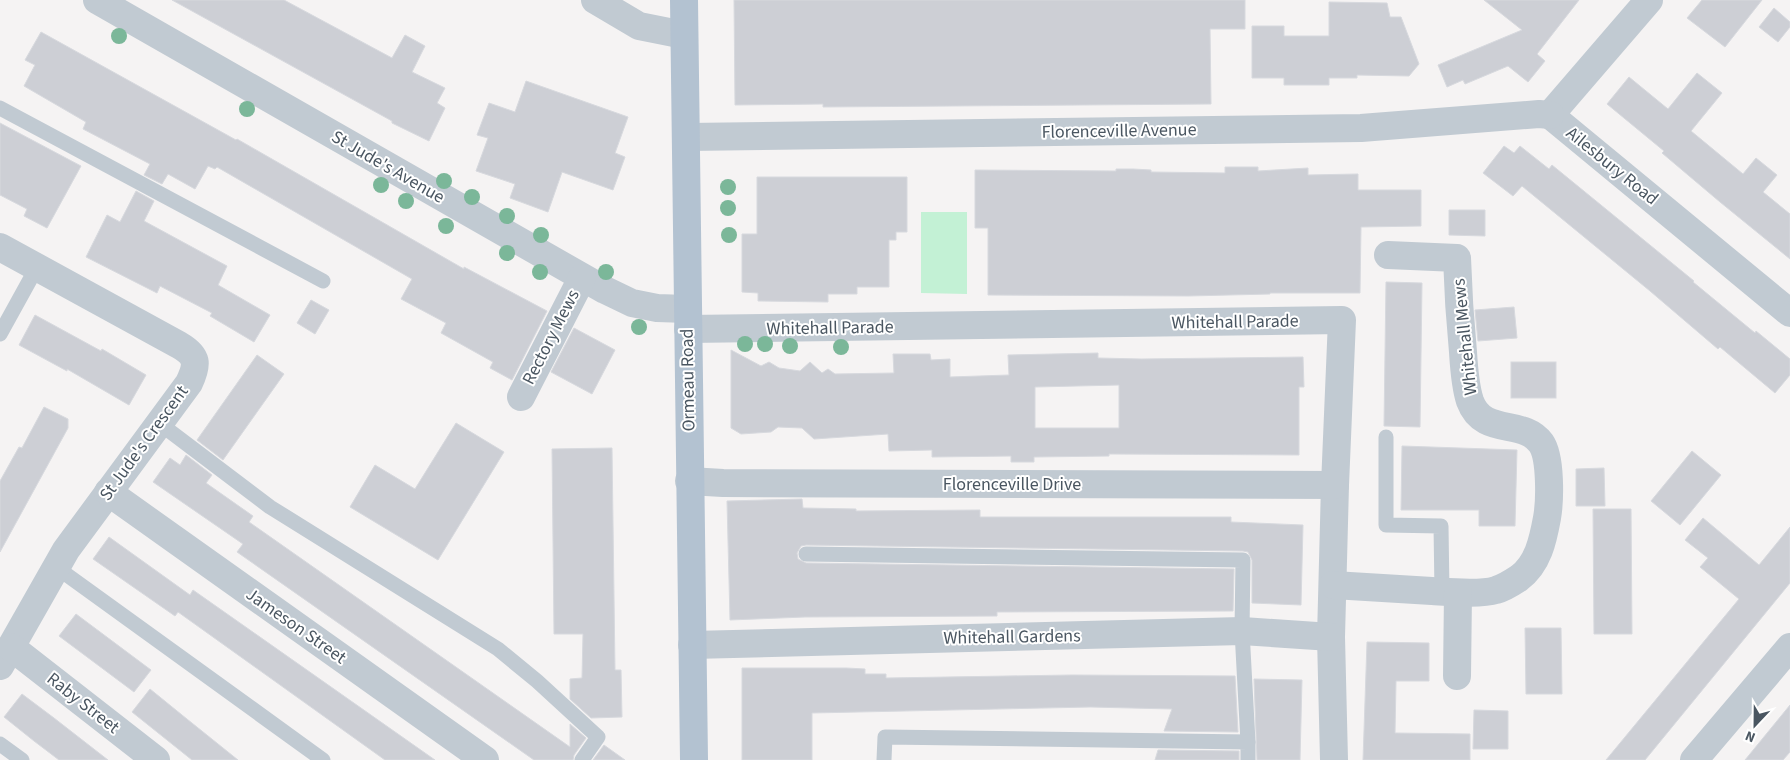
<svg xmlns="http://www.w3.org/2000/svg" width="1790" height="760" font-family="'Source Sans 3',sans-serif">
<rect width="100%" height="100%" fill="#f5f3f3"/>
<!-- green -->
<path fill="#c3f1d5" d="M921 212H967V294L921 293Z"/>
<!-- building -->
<g fill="#cdcfd5" stroke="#d7d9de" fill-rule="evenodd">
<path d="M172 0H284L392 58 405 35 425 46 412 72 445 88 437 103 445 108 429 141 392 123V121Z"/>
<path d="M734 0H1245V29H1210L1211 104 823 107V104L735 105Z"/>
<path d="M1484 0H1579L1537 54 1545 61 1528 82 1508 66 1465 84 1463 80 1447 87 1438 65 1522 30Z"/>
<path d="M1702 0H1762L1725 47 1687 18Z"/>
<path d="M1329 2 1387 3 1390 17H1401L1419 64 1409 76 1357 75V78H1329V85H1284V78H1252V26H1284V36H1329Z"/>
<path d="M1774 8 1790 22V27L1778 42 1759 27Z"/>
<path d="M41 32 236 140 237 139 464 269V267L547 311 512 380 490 368 493 362 441 333 446 323 401 299 412 279 217 167 215 169 208 166 195 189 168 174 162 184 144 175 150 164 83 129 86 122 24 86 35 65 25 60Z"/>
<path d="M1697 73 1722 93 1691 131 1743 174 1756 158 1777 175 1763 192 1790 214V259L1720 202 1662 153 1664 151 1607 104 1629 77 1668 109Z"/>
<path d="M526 81 628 117 615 153 625 157 613 190 562 172 548 212 510 198 515 184 476 171 488 138 477 135 489 103 515 112Z"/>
<path d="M0 123 81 166 47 228 24 216 27 209 0 195Z"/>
<path d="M1504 146 1514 153 1520 146 1549 169 1552 165 1694 281 1693 282 1755 333 1756 331 1790 359V375L1775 393 1720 347 1718 349 1650 291 1522 186 1513 196 1483 173Z"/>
<path d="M1225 167H1258V171L1308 168V175L1358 174V190H1421V226L1361 227 1360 293H1270V294L1188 296 988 295V228H975V170L1116 171V169H1133L1151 170V172L1225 173Z"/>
<path d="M757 177H907V232H896V240H889V287H857V294H828V302L758 301V293L742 292V234H757Z"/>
<path d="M136 191 154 201 144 221 227 266 218 285 270 315 254 342 210 316 212 313 160 286 157 293 86 257 107 215 120 222Z"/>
<path d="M1449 210H1485V236L1449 235Z"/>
<path d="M1386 282 1422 283 1420 427 1384 426Z"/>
<path d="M311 300 329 310 315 334 297 323Z"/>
<path d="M1514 307 1517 338 1478 341 1475 310Z"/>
<path d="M35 315 101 351 102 349 146 375 129 405 67 369V371L19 345Z"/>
<path d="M574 328 615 350 592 394 551 372Z"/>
<path d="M731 350 761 366 769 362 779 368 800 371 810 362 822 373 828 369 835 374 894 373 893 354H930L931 360 950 359V377L1009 375 1008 355 1098 353V358L1141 359 1303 357 1304 387H1299V455L1109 454V456L1034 457V462H1011V456L932 457V450L889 451 888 434 814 439 802 428 778 427 771 432 741 434 731 428ZM1119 385V428H1035V387Z"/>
<path d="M257 355 284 374 223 460 197 440Z"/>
<rect x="1511" y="362" width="45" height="36"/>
<path d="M44 407 68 419V428L0 552V481L19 447 22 448Z"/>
<path d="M456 423 504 452 438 560 350 507 375 465 415 489Z"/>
<path d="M1402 446 1517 450 1515 526H1479V510H1401Z"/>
<path d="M612 448 615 670H621L622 717 591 718 570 699V679L582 678 583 634H554L552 449Z"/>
<path d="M1692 451 1721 475 1680 525 1651 501Z"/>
<path d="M186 455 212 475 206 483 253 516 249 522 570 747V724L586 738 574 755 573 760H534L237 552 243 544 153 482 170 458 180 465Z"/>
<path d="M1604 468 1605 506H1576V469Z"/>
<path d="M802 499 803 508 856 509V511L980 510V517H1231V522L1303 525 1301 605 1252 603V560L1248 552 1243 551 806 545 801 546 797 553 798 559 806 563 1234 569 1233 611 997 612V616L805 617 730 620 727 501Z"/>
<path d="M1593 509H1631L1632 634H1594Z"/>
<path d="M1703 518 1759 565 1790 527V583L1645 760H1606L1739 599 1700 567 1708 558 1685 540Z"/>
<path d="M109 537 190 595 193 590 435 760H385L178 612 175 616 93 559Z"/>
<path d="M76 614 151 670 134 692 59 636Z"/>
<path d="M1525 628H1561L1562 694H1526Z"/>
<path d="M1367 642 1429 643V681H1396L1395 733 1470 734V760H1363Z"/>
<path d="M742 668H846L865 669V674H886V678L1071 675 1235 676 1238 732 1164 731 1172 709 1091 707 812 713V760H742Z"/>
<path d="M1254 679 1302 680 1300 760H1257Z"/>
<path d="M150 689 182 715 238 760H192L132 712Z"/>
<path d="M22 694 54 718 108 760H59L34 741 4 717Z"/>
<path d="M1790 705V752L1783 760H1745Z"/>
<path d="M1474 710 1508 711V749H1473Z"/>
<path d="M604 745 625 760H593Z"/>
<path d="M1158 750 1239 751V760H1155Z"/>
</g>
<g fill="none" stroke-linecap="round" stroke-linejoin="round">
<!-- lane -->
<g stroke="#c1cad2" stroke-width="15">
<path d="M0 108 323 281"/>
<path d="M0 334 37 267"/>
<path d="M159 423 270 507 498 649 537 681 598 737 582 760"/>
<path d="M1386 437V525L1441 526 1442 592"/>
<path d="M806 554 1243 560 1242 631 1248 742"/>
<path d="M56 567 323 760"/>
<path d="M0 744 22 760"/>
<path d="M884 760 885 737 1248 742V760"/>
</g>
<!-- street -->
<g stroke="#c1cad2" stroke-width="28">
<path d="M97 0 605 290 632 303 657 308 687 309"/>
<path d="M595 0 639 26 684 35"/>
<path d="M1649 0 1550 115 1790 313"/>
<path d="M687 137 1361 128 1539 114 1550 115"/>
<path d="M0 247 179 345C198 356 198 364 189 383L66 550 0 666"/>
<path d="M688 329 1342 320 1335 485 1331 637 1334 760"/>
<path d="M521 397 582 278"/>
<path d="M689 481 723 483 1335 485"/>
<path d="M108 492 485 760"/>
<path d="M1333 585C1366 587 1399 589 1432 591 1449 592 1480 595 1496 590 1503 588 1513 582 1519 578 1538 564 1543 540 1547 518 1550 501 1551 457 1541 443 1523 418 1483 437 1470 401 1465 386 1464 368 1463 352 1460 321 1458 290 1457 258L1388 255"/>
<path d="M692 645 1242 631 1331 637"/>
<path d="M11 647 156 760"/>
<path d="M1457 676 1458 593"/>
<path d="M1694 760 1790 647"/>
</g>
<!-- primary -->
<path stroke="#b3c2d1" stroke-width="28" d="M684 0 694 760"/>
</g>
<!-- trees -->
<g fill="#7bb799">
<circle cx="119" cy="36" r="8"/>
<circle cx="247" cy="109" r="8"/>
<circle cx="444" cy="181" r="8"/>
<circle cx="381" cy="185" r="8"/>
<circle cx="728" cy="187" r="8"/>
<circle cx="472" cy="197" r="8"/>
<circle cx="406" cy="201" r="8"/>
<circle cx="728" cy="208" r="8"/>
<circle cx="507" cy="216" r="8"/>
<circle cx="446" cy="226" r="8"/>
<circle cx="541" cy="235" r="8"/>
<circle cx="729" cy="235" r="8"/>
<circle cx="507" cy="253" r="8"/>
<circle cx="540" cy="272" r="8"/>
<circle cx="606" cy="272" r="8"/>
<circle cx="639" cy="327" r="8"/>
<circle cx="745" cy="344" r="8"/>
<circle cx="765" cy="344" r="8"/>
<circle cx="790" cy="346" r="8"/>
<circle cx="841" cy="347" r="8"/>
</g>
<g text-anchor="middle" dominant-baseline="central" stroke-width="4" stroke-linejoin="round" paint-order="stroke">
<!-- street labels -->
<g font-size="18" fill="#4a5661" stroke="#fff">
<text transform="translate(1119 131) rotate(-1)">Florenceville Avenue</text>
<text transform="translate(1612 166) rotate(39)">Ailesbury Road</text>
<text transform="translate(388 167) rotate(30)">St Jude's Avenue</text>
<text transform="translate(1235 322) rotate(-1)">Whitehall Parade</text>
<text transform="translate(830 328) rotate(-1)">Whitehall Parade</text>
<text transform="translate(551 337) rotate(-63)">Rectory Mews</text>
<text transform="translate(1465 337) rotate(-96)">Whitehall Mews</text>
<text transform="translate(688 380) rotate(-91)">Ormeau Road</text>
<text transform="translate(144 443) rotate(-54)">St Jude's Crescent</text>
<text x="1012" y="484">Florenceville Drive</text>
<text transform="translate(296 626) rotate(35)">Jameson Street</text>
<text transform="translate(1012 637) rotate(-1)">Whitehall Gardens</text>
<text transform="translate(83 703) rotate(38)">Raby Street</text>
</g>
</g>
<!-- north arrow -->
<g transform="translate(1755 725) rotate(202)" stroke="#ffffff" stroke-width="4" paint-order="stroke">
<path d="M0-4L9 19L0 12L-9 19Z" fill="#4a5661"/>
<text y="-8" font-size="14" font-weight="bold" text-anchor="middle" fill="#4a5661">N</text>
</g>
</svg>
